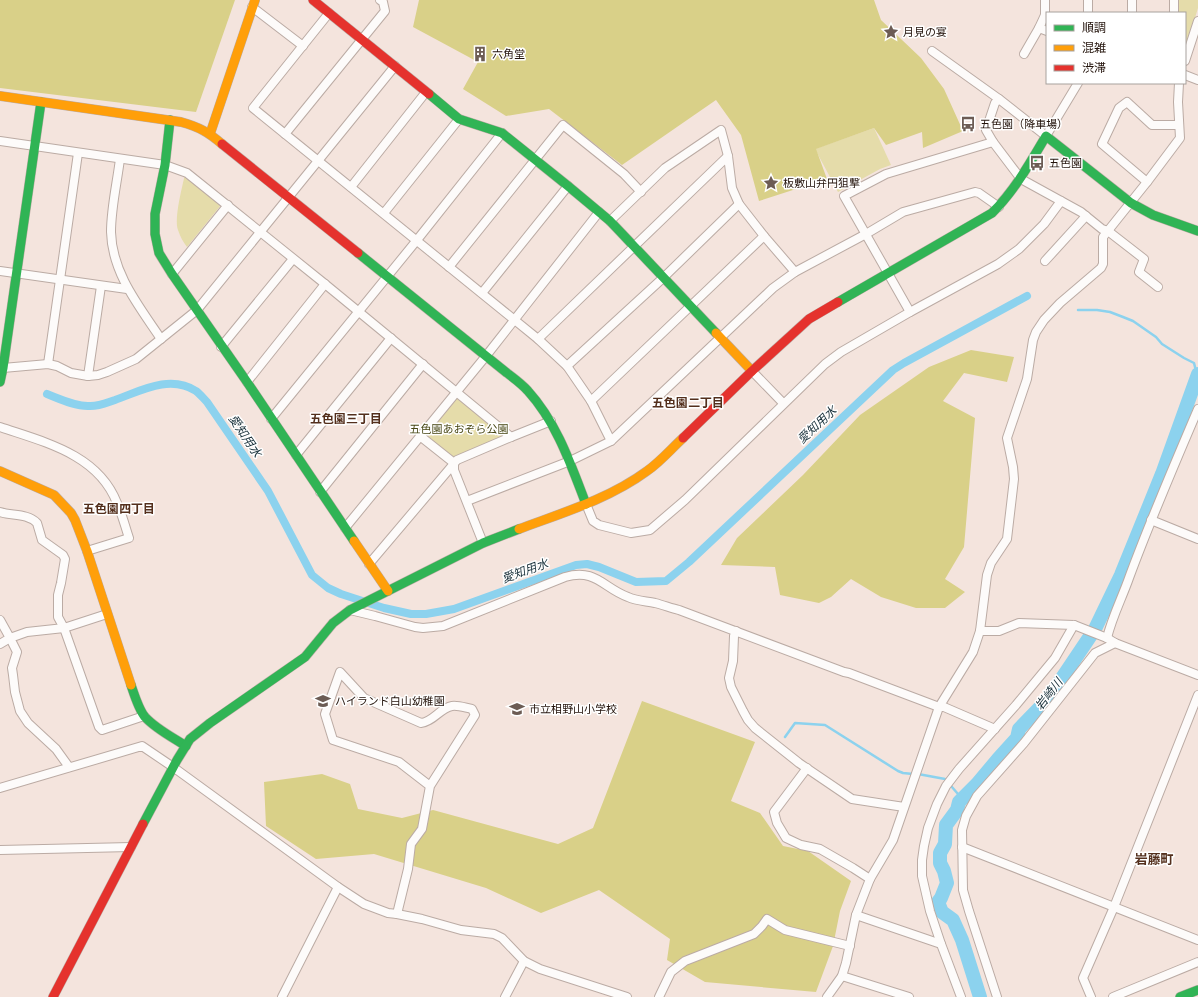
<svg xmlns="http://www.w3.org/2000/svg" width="1198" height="997" font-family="'Archivo Narrow','Noto Sans JP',sans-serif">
<rect width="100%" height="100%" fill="#f4e4dd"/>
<!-- green -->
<g fill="#e5dcaa">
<path d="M1177 0H1198V8L1188 41H1185V13H1177Z"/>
<path d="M874 128 891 165 880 169 838 192 815 149Z"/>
<path d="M185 174 221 205 187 247C183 242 180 236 178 230 174 218 182 188 185 174Z"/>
<path d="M456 395 507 436 454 457 423 436Z"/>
</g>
<!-- forest -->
<g fill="#d9d088">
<path d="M0 0H235L196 112 0 88Z"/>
<path d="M419 0H874L881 20 921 58 944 89 963 131 923 148 922 132 886 145 874 128 816 149 827 179 759 201 741 135 716 100 622 165 549 109 506 116 463 89 478 62 413 27Z"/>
<path d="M971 350 1014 357 1007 382 964 373 943 401 975 418 964 547 945 579 965 592 945 608H916L881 597 851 579 831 597 819 603 780 595 775 567 721 565 737 538 803 475 860 415 929 367Z"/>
<path d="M642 701 755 742 731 801 760 813 783 846 808 851 851 881 840 911 833 946 816 992 705 982 667 960 670 939 599 890 541 913 486 888 374 854 316 859 266 826 264 782 322 774 350 784 358 809 402 818 433 810 558 844 593 828Z"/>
</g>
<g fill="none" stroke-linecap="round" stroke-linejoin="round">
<!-- stream -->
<g stroke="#8cd2ee" stroke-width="2.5">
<path d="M1078 310H1097L1110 312 1123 317 1133 321 1156 337 1162 344 1184 358 1194 363 1197 375"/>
<path d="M785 737 795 723 825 725 898 771 903 773 913 774"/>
<path d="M918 774 945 779 958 794 959 802"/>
</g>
<!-- canal -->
<path stroke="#8cd2ee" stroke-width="8" d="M47 394C60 399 74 406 88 406 98 407 106 403 115 400 140 391 170 374 196 391 200 394 203 398 207 402L268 491 312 575 328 588 341 594 384 608 411 614H426L454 609 576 565 587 564 599 567 636 582 666 581 689 562 893 370 904 363 1027 296"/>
<!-- river -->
<path stroke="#8cd2ee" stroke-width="14" d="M980 997 962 940 953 920 942 912 938 902 941 898 947 883 944 871 940 863V853L945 844 946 825 957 810 959 802 977 784 998 759 1017 738 1019 729 1048 699 1095 629 1121 575 1162 474 1198 374"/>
<!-- street casing -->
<g stroke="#bbaba4" stroke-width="10">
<g id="street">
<path d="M252 7 303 46"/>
<path d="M329 13 253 108 538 339 567 366 591 401 611 441"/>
<path d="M1088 13V0"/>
<path d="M1132 13V0"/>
<path d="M1174 13V0"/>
<path d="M1039 28 1047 31"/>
<path d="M932 51 999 99 1046 136 1078 83"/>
<path d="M1024 54 1039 28 1045 15V0"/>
<path d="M1185 61 1198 21"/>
<path d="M1185 75 1198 80"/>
<path d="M999 99 995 103 986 130 993 142 1021 179 1081 212 1102 229 1108 231 1144 259 1139 272 1158 287"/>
<path d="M285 134 385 11 383 2 380 0"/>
<path d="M0 141 165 165 187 173 325 284 511 437"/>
<path d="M120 159C117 183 111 208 111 232 112 273 139 306 161 339"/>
<path d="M1147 182 1102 144 1119 108 1127 102 1152 125H1179"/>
<path d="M351 187 426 92"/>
<path d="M384 213 459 119"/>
<path d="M610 221 665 168 721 130 728 156 732 188 739 204 764 236 795 272"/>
<path d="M1045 261 1086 216"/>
<path d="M449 267 563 125 624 174 641 192"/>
<path d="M0 271 127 289"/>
<path d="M172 274 228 205"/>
<path d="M482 293 568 186"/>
<path d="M910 312 844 196 886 174 993 142"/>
<path d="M538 339 728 156"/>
<path d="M221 347 293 259"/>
<path d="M48 364 78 153"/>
<path d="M567 366 663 278 739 204"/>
<path d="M3 368 48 364 57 366 71 373 88 376 98 375 107 372 136 359 197 310 395 66"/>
<path d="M752 371 783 403"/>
<path d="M88 376 101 286"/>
<path d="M247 382 325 284"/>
<path d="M591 401 764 236"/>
<path d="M271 419 417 240 502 133"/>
<path d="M0 427C44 442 98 454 117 503 122 514 125 526 129 538L87 551"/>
<path d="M420 436 454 463V470L483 543"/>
<path d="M296 455 391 338"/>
<path d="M320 492 423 364"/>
<path d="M467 501 570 461 611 441 773 288 795 272 866 234 903 212 975 192 979 193 999 207"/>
<path d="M586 504 593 521 599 525 631 533 650 530 685 500 825 364 841 352 910 312 998 264 1019 249 1044 224 1061 201"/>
<path d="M0 512C12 516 27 513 37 523L42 540 63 555 65 559 61 583 58 595V617L64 628 99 727 102 730 144 716"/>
<path d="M1151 520 1198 539"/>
<path d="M345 528 486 356 599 212"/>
<path d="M369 564 457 460 511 437 551 421"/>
<path d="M350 610 375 616 415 627 423 628 443 626 565 577C596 568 603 588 628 597 637 601 646 601 655 603 663 605 671 608 679 610L844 672 849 673 939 707H944L995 729"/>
<path d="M0 620 10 638 0 644"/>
<path d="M736 631 734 636 733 661 729 678 731 687 743 711 748 720 755 728 799 763 852 799 904 807"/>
<path d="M980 631H999L1019 623 1074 625 1107 638 1115 643 1198 675"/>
<path d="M1107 638C1112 617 1122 598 1129 578 1150 521 1174 465 1198 409"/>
<path d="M69 767 56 749 28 723 20 711 15 692 13 675 12 668 17 652 10 638 27 632 64 628 107 614"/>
<path d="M807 768 774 812 777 823 786 838 801 845 820 849 853 868 870 879"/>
<path d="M0 788 142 746 173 767 338 887 364 904 388 913 397 914 422 919 461 930 494 934 502 938 524 961 540 969 627 997"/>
<path d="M962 847 1198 940"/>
<path d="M0 850 131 847"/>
<path d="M397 914 408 869 411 844 422 829 430 786 475 715 472 709C466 708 458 705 452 706 440 708 433 722 421 723L364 698 340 672 325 714 333 740 399 762 430 786"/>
<path d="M856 915 941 944 961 997"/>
<path d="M941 944 930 911 922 876V860L924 846 928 828 937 804 946 786 959 769 1016 705 1055 658 1074 625"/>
<path d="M842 976 909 997"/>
<path d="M282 997 338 887"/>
<path d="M505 997 524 961"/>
<path d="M659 997 671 972 685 961 754 934 762 926 767 919 785 930 850 946"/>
<path d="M827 997 842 976 846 963 856 915 870 879 893 840 939 707 973 652 980 631 987 575 991 563 1007 539 1014 479 1013 467 1007 438 1027 379 1033 340 1036 332 1044 320 1060 303 1101 268 1103 264V237L1147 182 1180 138 1178 102 1179 83"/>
<path d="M997 997 969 911 963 890 962 830 966 816 977 796 1024 743 1095 653 1115 643"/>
<path d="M1091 997 1083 978 1114 907 1198 695"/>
<path d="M1113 997 1198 962"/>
</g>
</g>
<!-- fast casing -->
<g stroke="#bbaba4" stroke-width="10">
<g id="fast">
<path d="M429 94 459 119 502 133 568 186 610 221 716 333"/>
<path d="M170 120 165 165 155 214V234L159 253 172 274 247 382 354 541"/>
<path d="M358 253 507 373C515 379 522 384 528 391 557 423 571 465 586 504"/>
<path d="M838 302 992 213C1015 190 1030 163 1046 136L1131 203 1153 215 1198 231"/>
<path d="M0 382 3 368 41 102"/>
<path d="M131 685C134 694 139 710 145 717 156 729 172 737 186 746"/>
<path d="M143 824 177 760 190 739 210 723 305 657 333 623 350 610 483 543 519 529"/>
<path d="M1180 997 1198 990"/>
</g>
</g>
<!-- slow casing -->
<g stroke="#bbaba4" stroke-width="10">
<g id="slow">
<path d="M0 96 181 122C199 127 208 132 222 144"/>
<path d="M210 134 255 0"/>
<path d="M716 333 752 371"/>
<path d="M0 471 54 495 71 513 75 520 87 551 131 685"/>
<path d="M519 529C562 513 609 499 647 471 660 462 671 449 683 438"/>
<path d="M354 541 388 591"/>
</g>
</g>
<!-- jam casing -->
<g stroke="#bbaba4" stroke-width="10">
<g id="jam">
<path d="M313 0 429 94"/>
<path d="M222 144 358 253"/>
<path d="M683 438 752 371 809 319 838 302"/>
<path d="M53 997 143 824"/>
</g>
</g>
<!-- street -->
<use href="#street" stroke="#fdfbfa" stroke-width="8"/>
<!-- fast -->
<use href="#fast" stroke="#30b455" stroke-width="9"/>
<!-- slow -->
<use href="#slow" stroke="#ff9f0a" stroke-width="9"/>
<!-- jam -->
<use href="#jam" stroke="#e5322d" stroke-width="9"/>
</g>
<!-- icons -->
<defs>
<g id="sight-bare" transform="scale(1.2)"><path d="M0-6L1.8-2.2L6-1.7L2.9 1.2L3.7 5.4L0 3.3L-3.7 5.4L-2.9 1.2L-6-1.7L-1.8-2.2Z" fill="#6c5c54" stroke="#fff" stroke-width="2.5" paint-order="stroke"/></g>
<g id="building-bare" transform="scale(1.2)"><path d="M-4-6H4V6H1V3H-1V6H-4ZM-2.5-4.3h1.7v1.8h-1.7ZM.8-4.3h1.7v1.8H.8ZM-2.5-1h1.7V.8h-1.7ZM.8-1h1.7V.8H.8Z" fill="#6c5c54" stroke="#fff" stroke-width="2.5" paint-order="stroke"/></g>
<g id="bus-bare" transform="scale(1.2)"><path d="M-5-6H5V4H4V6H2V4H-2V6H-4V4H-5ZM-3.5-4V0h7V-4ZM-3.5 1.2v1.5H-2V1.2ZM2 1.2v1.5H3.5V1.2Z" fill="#6c5c54" stroke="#fff" stroke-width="2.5" paint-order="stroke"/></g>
<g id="school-bare" transform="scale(1.2)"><path d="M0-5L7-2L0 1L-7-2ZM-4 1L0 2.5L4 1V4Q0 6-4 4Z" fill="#6c5c54" stroke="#fff" stroke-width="2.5" paint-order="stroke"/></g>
</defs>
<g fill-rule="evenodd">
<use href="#sight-bare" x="891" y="32"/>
<use href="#building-bare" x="480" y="54"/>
<use href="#bus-bare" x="968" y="124"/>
<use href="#bus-bare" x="1037" y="163"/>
<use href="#sight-bare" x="771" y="183"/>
<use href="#school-bare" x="323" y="701"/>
<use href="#school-bare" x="517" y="709"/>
</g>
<g text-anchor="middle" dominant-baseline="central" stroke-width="3" stroke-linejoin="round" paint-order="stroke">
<!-- poi labels -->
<g font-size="11" fill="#23130b" stroke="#fff" text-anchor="start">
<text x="903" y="32">月見の宴</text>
<text x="492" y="54">六角堂</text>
<text x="980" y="124">五色園（降車場）</text>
<text x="1049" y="163">五色園</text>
<text x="783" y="183">板敷山弁円狙撃</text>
<text x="335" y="701">ハイランド白山幼稚園</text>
<text x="529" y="709">市立相野山小学校</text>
</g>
<!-- park labels -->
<g font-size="11" fill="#474613" stroke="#fff">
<text x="459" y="429">五色園あおぞら公園</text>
</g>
<!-- neighbourhood labels -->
<g font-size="12" font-weight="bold" fill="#532f1c" stroke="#fff">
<text x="688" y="403">五色園二丁目</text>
<text x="346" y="419">五色園三丁目</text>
<text x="119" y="509">五色園四丁目</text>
</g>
<!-- water labels -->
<g font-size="12" font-style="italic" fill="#19303a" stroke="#fff">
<text transform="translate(817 425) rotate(-43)">愛知用水</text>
<text transform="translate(245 436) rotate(56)">愛知用水</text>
<text transform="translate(525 571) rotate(-20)">愛知用水</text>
<text transform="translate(1049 694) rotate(-52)">岩崎川</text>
</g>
<!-- quarter labels -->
<g font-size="13" font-weight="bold" fill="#532f1c" stroke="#fff">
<text x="1154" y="859">岩藤町</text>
</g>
</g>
<!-- legend -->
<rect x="1046" y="12" width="140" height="72" fill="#ffffff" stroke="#a7a19d"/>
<rect x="1054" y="25" width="20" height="6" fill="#30b455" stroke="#a7a19d"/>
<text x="1082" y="32" font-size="12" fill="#23130b">順調</text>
<rect x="1054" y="45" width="20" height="6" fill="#ff9f0a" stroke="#a7a19d"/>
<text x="1082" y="52" font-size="12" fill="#23130b">混雑</text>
<rect x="1054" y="65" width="20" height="6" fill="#e5322d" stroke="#a7a19d"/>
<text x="1082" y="72" font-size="12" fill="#23130b">渋滞</text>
</svg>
